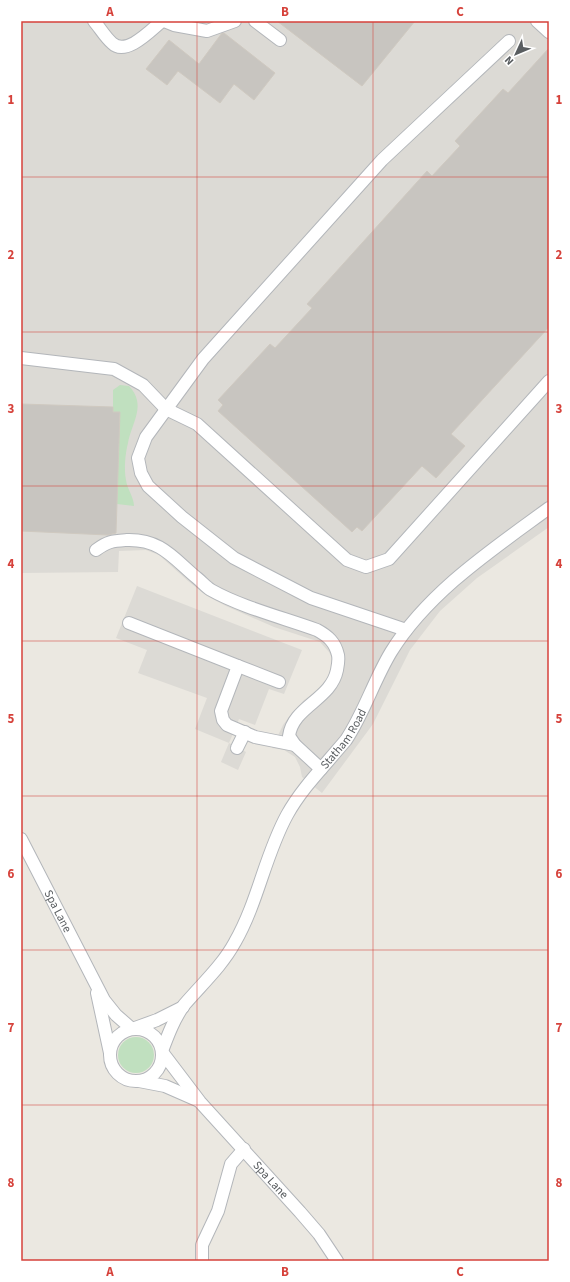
<svg xmlns="http://www.w3.org/2000/svg" width="570" height="1282" font-family="'Source Sans 3',sans-serif">
<rect width="100%" height="100%" fill="#ebe8e1"/>
<!-- industrial -->
<g fill="#dcdad5">
<path d="M21 21H549V527L477 578 440 611 410 650 373 724 322 793 302 777 300 767 295 757 284 750 272 748 283 725 293 712 304 700 317 691 328 680 332 668 333 660 329 652 320 642 274 627 226 606 207 596 188 581 159 555 146 550 119 551 118 572 21 573Z"/>
<path d="M137 586 302 650 284 694 269 689 255 725 239 719 229 743 246 752 238 770 221 762 229 743 195 729 207 698 138 673 147 650 116 638Z"/>
</g>
<!-- green -->
<g fill="#c0e0bf">
<path d="M120 385 129 386C147 405 132 422 128 443 125 455 124 469 126 480 127 489 134 497 134 506L117 504 120 413 113 412V390Z"/>
<circle cx="136" cy="1055" r="18"/>
</g>
<!-- building -->
<g fill="#c8c5c0" stroke="#cfc9c0">
<path d="M277 21H415L362 86Z"/>
<path d="M222 33H224L275 73 254 100 234 84 220 103 178 71 167 85 146 69 169 40 199 64Z"/>
<path d="M549 48V327L451 434 465 446 436 478 422 466 362 531 357 527 352 532 218 411 223 405 218 400 270 344 275 348 312 308 307 304 427 171 432 176 460 146 455 141 503 89 508 93Z"/>
<path d="M21 404 113 407V412H120L116 533 108 535 21 531Z"/>
</g>
<g fill="none" stroke-linecap="round" stroke-linejoin="round">
<!-- minor casing -->
<g stroke="#b3b6ba" stroke-width="14">
<g id="minor">
<path d="M94 21C100 28 105 37 112 43 126 57 151 30 162 21"/>
<path d="M164 21 174 25 207 31 235 21"/>
<path d="M255 21 280 40"/>
<path d="M537 21 549 32"/>
<path d="M21 358 114 369 143 385 166 409 197 424 347 560 366 567 389 559 549 381"/>
<path d="M96 550C108 541 113 541 127 540 161 539 173 558 197 578 202 582 206 587 211 590 241 607 284 618 317 630 328 636 335 642 338 655 339 660 338 665 337 670 331 700 293 706 289 736L295 745 321 769"/>
<path d="M129 623 238 666"/>
<path d="M406 630 311 598 234 558 182 517 148 486 141 473 138 458 146 437 203 359 382 160 509 41"/>
<path d="M279 682 238 666 221 711 223 720 227 725 255 737 295 745"/>
<path d="M237 748 245 732"/>
<path id="s1" d="M21 839 104 1000 116 1015 132 1029"/>
<path d="M97 993 110 1053"/>
<path d="M135 1028 157 1020 183 1007"/>
<circle cx="136" cy="1055" r="26"/>
<path id="s2" d="M162 1051C168 1035 174 1019 184 1005 202 984 222 966 235 942 258 902 265 855 287 815 298 795 313 778 328 761 334 754 340 747 346 740 364 713 374 680 391 652 428 592 493 549 549 508"/>
<path id="s3" d="M162 1052 200 1102 300 1212 319 1234 337 1261"/>
<path d="M139 1081 165 1086 197 1100"/>
<path d="M202 1261V1245L218 1211 231 1164 244 1149"/>
</g>
</g>
<!-- minor -->
<use href="#minor" stroke="#fff" stroke-width="12"/>
</g>
<!-- grid -->
<path fill="none" stroke="#d6423b" stroke-width="1" stroke-opacity="0.55" d="M197 21V1261M373 21V1261M21 177H549M21 332H549M21 486H549M21 641H549M21 796H549M21 950H549M21 1105H549"/>
<g text-anchor="middle" dominant-baseline="central" stroke-width="3" stroke-linejoin="round" paint-order="stroke">
<!-- street labels -->
<g font-size="12" fill="#595d60" stroke="#fff">
<text stroke="none"><textPath href="#s2" startOffset="365">Statham Road</textPath></text>
<text stroke="none"><textPath href="#s1" startOffset="81">Spa Lane</textPath></text>
<text stroke="none"><textPath href="#s3" startOffset="168">Spa Lane</textPath></text>
</g>
</g>
<!-- border -->
<rect width="570" height="1282" fill="none" stroke="#ffffff" stroke-width="44"/>
<!-- north arrow -->
<g transform="translate(516 54) rotate(226)" stroke="#ffffff" stroke-width="3" paint-order="stroke">
<path d="M0-3L7 15L0 10L-7 15Z" fill="#595d60"/>
<text y="-6" font-size="11" font-weight="bold" text-anchor="middle" fill="#595d60">N</text>
</g>
<rect x="22" y="22" width="526" height="1238" fill="none" stroke="#d6423b" stroke-width="1.5"/>
<g font-size="13" text-anchor="middle" font-weight="bold" fill="#d6423b">
<text x="110" y="16">A</text>
<text x="285" y="16">B</text>
<text x="460" y="16">C</text>
<text x="11" y="104">1</text>
<text x="559" y="104">1</text>
<text x="11" y="259">2</text>
<text x="559" y="259">2</text>
<text x="11" y="413">3</text>
<text x="559" y="413">3</text>
<text x="11" y="568">4</text>
<text x="559" y="568">4</text>
<text x="11" y="723">5</text>
<text x="559" y="723">5</text>
<text x="11" y="878">6</text>
<text x="559" y="878">6</text>
<text x="11" y="1032">7</text>
<text x="559" y="1032">7</text>
<text x="11" y="1187">8</text>
<text x="559" y="1187">8</text>
<text x="110" y="1276">A</text>
<text x="285" y="1276">B</text>
<text x="460" y="1276">C</text>
</g>
</svg>
